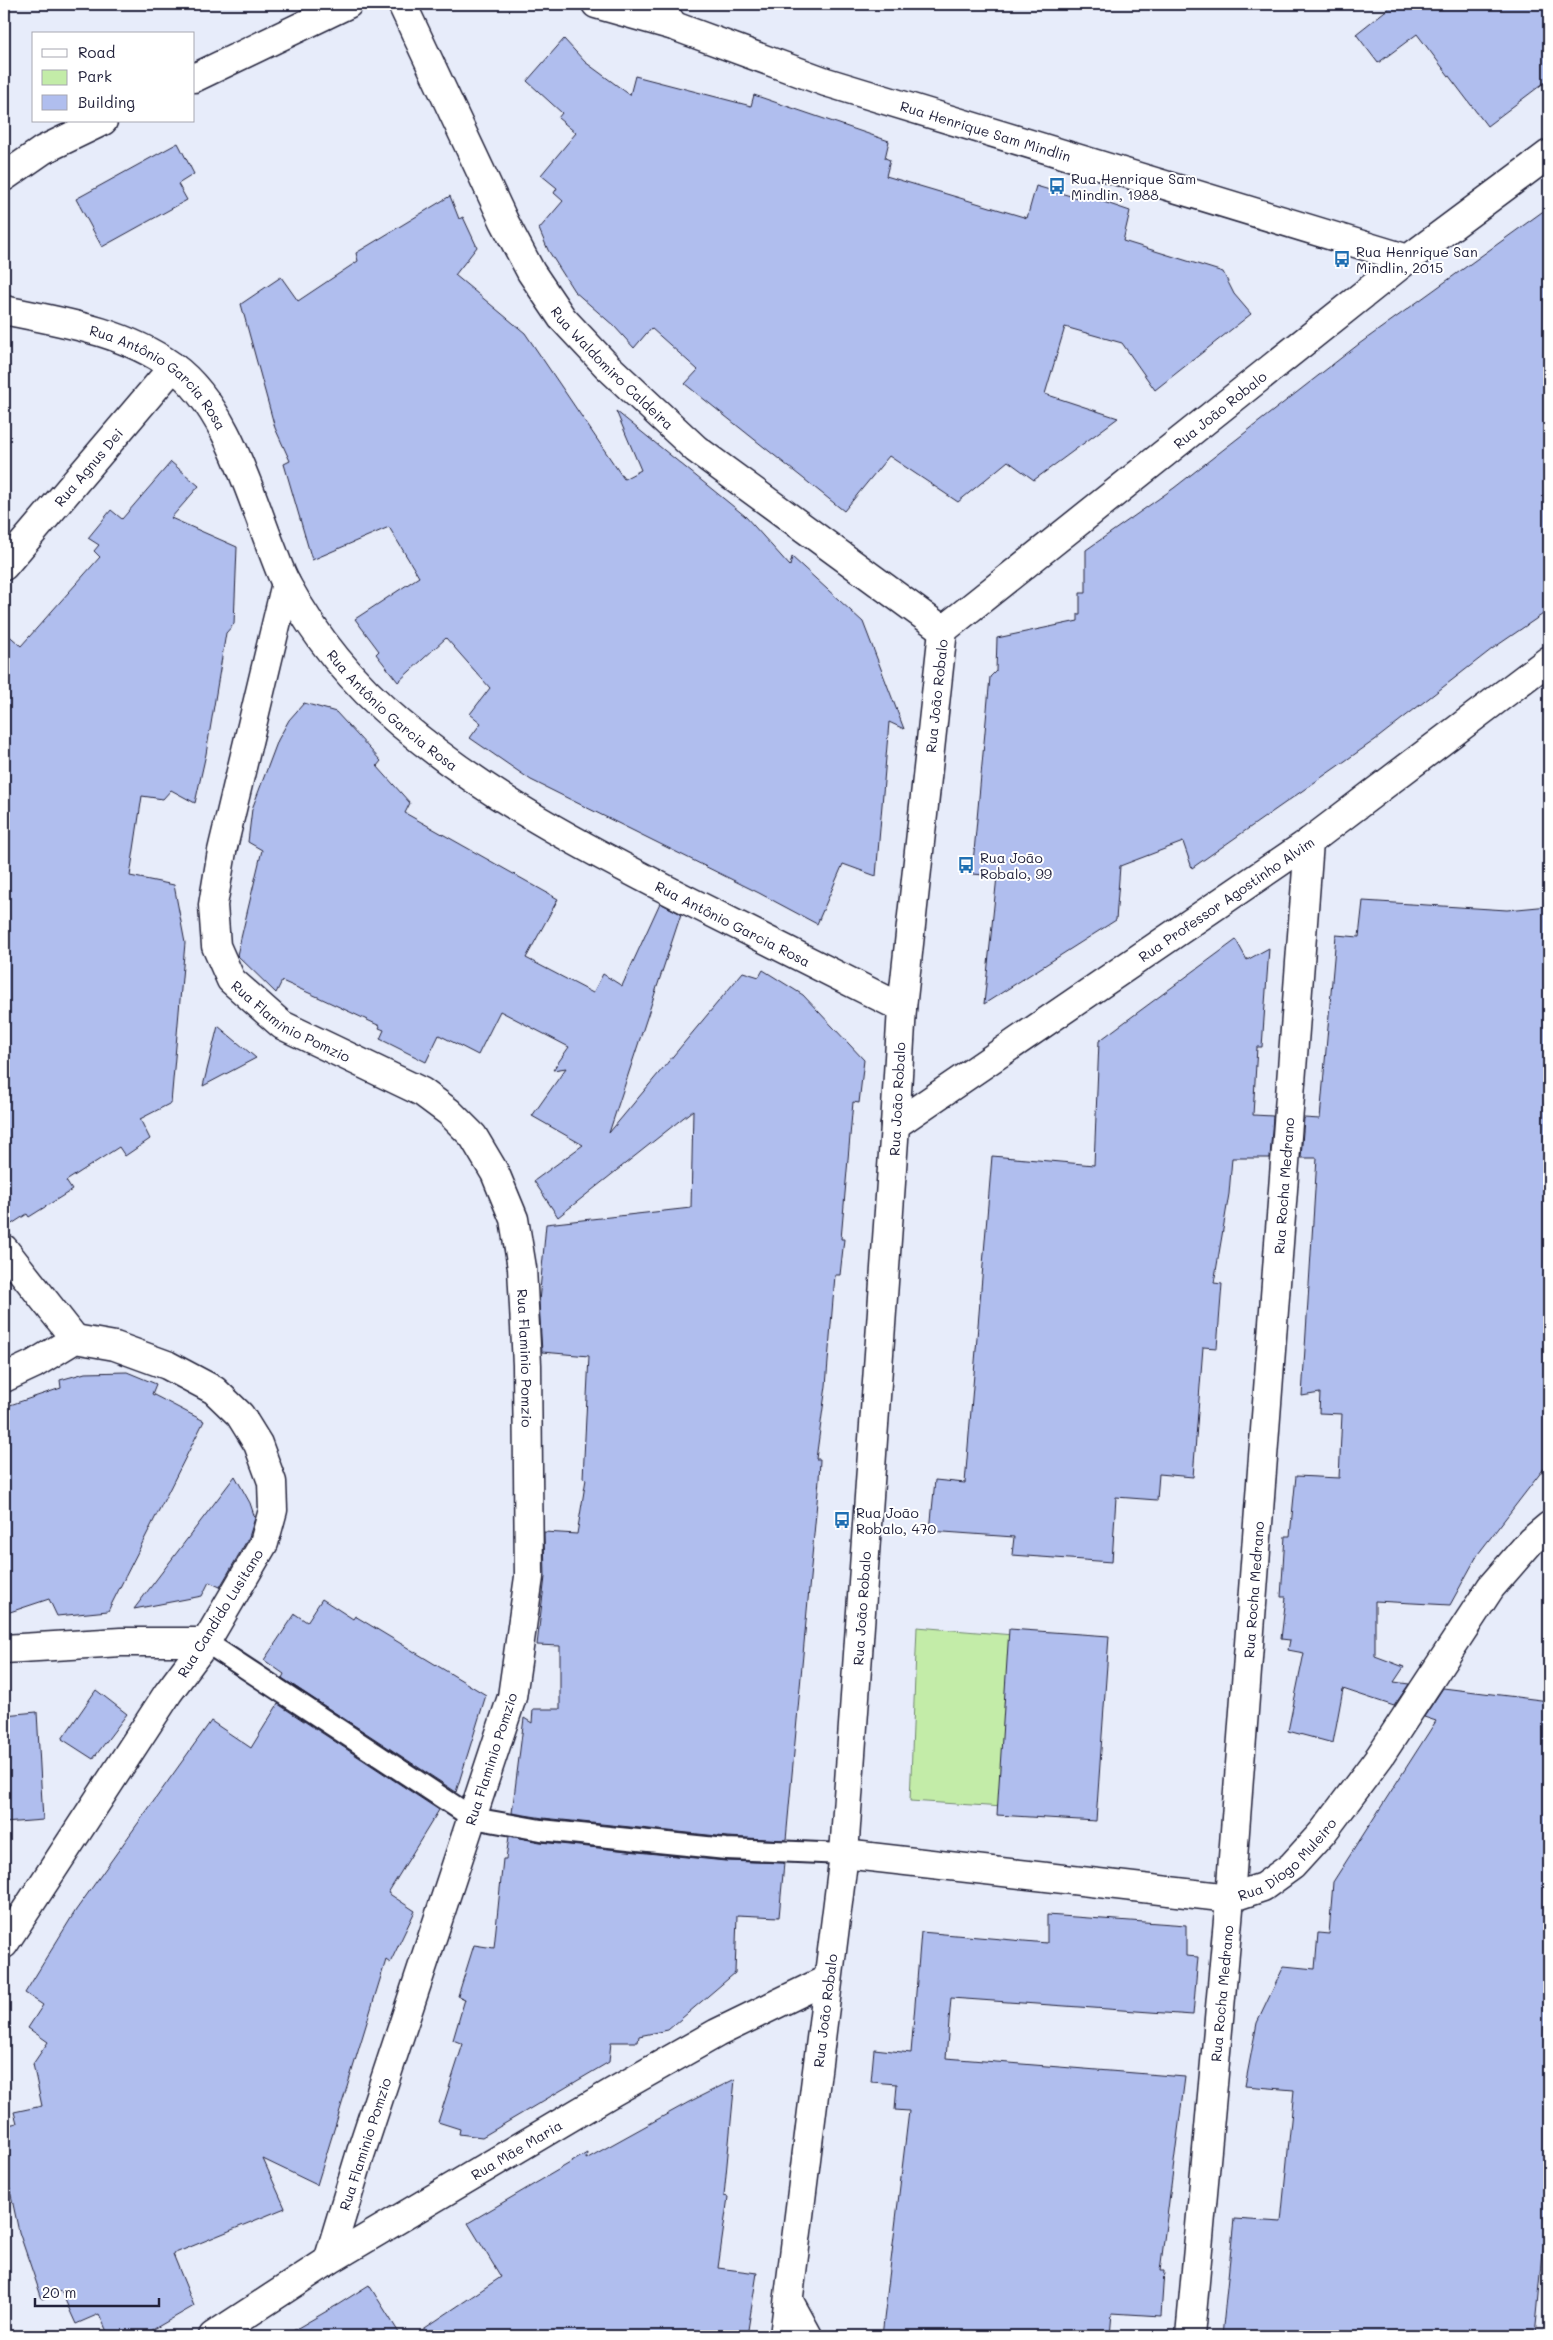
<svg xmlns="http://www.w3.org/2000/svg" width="1553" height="2340" font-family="Mali,sans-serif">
<rect width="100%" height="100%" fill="#e7ecfa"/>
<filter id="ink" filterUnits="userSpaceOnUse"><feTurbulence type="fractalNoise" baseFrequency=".02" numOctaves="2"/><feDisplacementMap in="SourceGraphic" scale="10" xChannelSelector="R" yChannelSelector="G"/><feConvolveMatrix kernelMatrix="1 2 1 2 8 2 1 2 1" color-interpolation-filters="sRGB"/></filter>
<g filter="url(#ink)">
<!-- green -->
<path fill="#c3eca8" stroke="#728772" d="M917 1627 1013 1635 1003 1807 910 1801Z"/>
<!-- building -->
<g fill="#b0beee" stroke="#22223b">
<path d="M1394 4H1549V79L1487 126 1417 34 1378 63 1356 34Z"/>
<path d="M564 39 585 62 630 95 635 76 751 106 754 95 889 141 885 158 890 160 886 176 1027 218 1036 186 1081 199 1083 195 1130 211 1123 241 1223 272 1234 294 1251 314 1155 390 1122 343 1065 327 1045 394 1118 418 1034 480 1008 461 958 502 889 456 844 511 685 384 698 370 651 328 634 348 614 326 574 291 548 250 539 229 563 201 554 193 557 188 541 175 576 133 558 118 562 113 527 81Z"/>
<path d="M178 143 194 174 178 184 187 200 102 247 76 199Z"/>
<path d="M450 196 459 219 463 217 477 247 455 275 525 333 624 479 641 470 616 411 745 516 790 566 792 557 863 622 904 729 889 722 876 876 843 864 817 924 759 893 531 780 470 738 481 723 470 714 490 688 446 638 398 682 376 654 379 651 355 619 419 577 389 527 312 560 284 464 290 461 275 428 241 304 281 277 298 301 358 261 356 253Z"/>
<path d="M1549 207V610L1492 649 1375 740 1192 868 1183 842 1120 866 1116 920 984 1004 997 876 972 874 990 677 996 671 997 638 1078 621V614H1080V593H1086V550L1174 488 1359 344Z"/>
<path d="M171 462 199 486 171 518 237 547 234 624 226 633 206 754 195 803 171 790 163 799 142 796 130 876 174 885 185 943 171 1103 140 1119 150 1139 125 1156 119 1147 66 1181 72 1190 29 1217 27 1214 4 1229V631L21 646 100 557 94 551 99 545 88 538 111 510 122 519Z"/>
<path d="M304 703 336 712 381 761 377 766 410 803 405 813 558 899 526 958 593 993 603 974 622 986 660 903 681 914 609 1133 743 972 759 977 763 970 803 995 864 1060 859 1103 853 1102 841 1239H844L840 1275H835L826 1386 816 1459H820L819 1480 786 1840 727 1837 543 1818 512 1813 524 1718 532 1723 533 1709H560V1646L537 1645 545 1577 544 1532 577 1534 586 1479 583 1478 589 1356 542 1352 539 1302 546 1224 691 1208 693 1110 558 1217 534 1181 583 1145 532 1116 566 1068 553 1070 569 1047 500 1011 478 1055 439 1035 426 1062 380 1039 384 1030 379 1028 380 1026 318 997 282 981 276 993 237 955 262 850 248 842 252 809 278 740 289 720Z"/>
<path d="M1363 901 1507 910 1549 906V1462L1478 1554 1450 1605 1375 1601V1656L1404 1667 1394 1682 1409 1684 1394 1706 1343 1689 1333 1743 1288 1731 1304 1653 1288 1650 1290 1640 1281 1639 1286 1597H1281L1285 1536H1290L1296 1476 1339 1478 1342 1414 1319 1413 1320 1393 1302 1396 1317 1158H1301L1304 1118 1320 1119 1336 935 1359 937Z"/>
<path d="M1236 940 1247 960 1269 948 1262 1047H1257L1253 1115 1273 1116 1270 1158H1232L1229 1194 1214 1283 1222 1284 1217 1348 1203 1347 1193 1477 1159 1474 1157 1500 1116 1497 1112 1562 1012 1555 1014 1537 930 1531 935 1480 965 1483 992 1156 1094 1165 1099 1041Z"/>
<path d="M218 1026 256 1058 203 1086Z"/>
<path d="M127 1372 156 1384 152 1394 204 1421 108 1611 57 1616 49 1599 4 1614V1407L61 1388 60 1380 85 1373Z"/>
<path d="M235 1476 250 1503 255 1518 249 1537 220 1587 209 1582 202 1596 134 1609Z"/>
<path d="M322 1599 353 1619 355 1616 486 1695 456 1792 282 1678 284 1674 264 1660 295 1614 307 1622Z"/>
<path d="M1009 1629 1109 1636 1096 1821 997 1815Z"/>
<path d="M1443 1688 1549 1701V2191L1535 2336H1222L1234 2219 1281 2222 1294 2090 1245 2086 1257 2023 1284 1966 1315 1969 1318 1933 1329 1934 1333 1882 1436 1721 1424 1717Z"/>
<path d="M96 1690 127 1714 93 1759 62 1739Z"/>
<path d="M278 1704 439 1810 388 1893 415 1911 390 1963 386 1960 317 2185 263 2159 285 2208 173 2254 194 2306 142 2336H109L99 2314 76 2324 61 2291 42 2299 19 2232 4 2162V2126L17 2123 14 2112 42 2106 33 2064 48 2042 28 2028 43 2005 25 1993 76 1910 211 1721 251 1748Z"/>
<path d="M37 1712 43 1820 4 1823V1715Z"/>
<path d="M509 1836 540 1842 725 1861 784 1863 779 1917 737 1915 735 1973 668 2030 639 2036 638 2042H611L609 2062 482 2137 459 2134 460 2129 438 2122 463 2044 453 2040 465 1999 458 1996 474 1945 494 1948 503 1859H506Z"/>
<path d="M1047 1915 1186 1925V1956L1198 1957 1193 2015 951 1998 946 2058 1185 2077 1160 2271H1164L1161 2316 1112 2313 1110 2336H882L909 2111 895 2110 897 2084 871 2082 874 2049 911 2053 921 1932 1047 1943Z"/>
<path d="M735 2079 724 2196 728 2197 718 2268 757 2273 747 2336H413L501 2277 468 2223 587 2153 586 2159 689 2102Z"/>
<path d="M369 2285 401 2336H284L339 2304Z"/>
</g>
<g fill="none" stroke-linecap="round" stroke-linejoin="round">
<!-- lane casing -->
<g stroke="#22223b" stroke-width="24">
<path id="lane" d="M206 1642 473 1818 541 1830 726 1849 844 1854"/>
</g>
<!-- street casing -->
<g stroke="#22223b" stroke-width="31">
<g id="street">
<path id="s1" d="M402 4 504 221 531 272 562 318 607 366 696 449 943 630"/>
<path d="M658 4 674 26"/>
<path id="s2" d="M286 583 222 851 213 905 216 946 231 980 282 1025 422 1092 449 1112 473 1136 495 1173 514 1219 522 1268 527 1365 529 1577 512 1697 361 2152 328 2261"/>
<path id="s3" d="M902 1008 943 630 1408 259"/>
<path d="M4 1249 75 1339"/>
<path d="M4 1378 34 1364 75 1339 115 1346 167 1365 214 1390 240 1415 258 1444 272 1482 273 1510 264 1543 206 1642 168 1693 4 1944"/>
<path d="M4 1649 121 1642H206"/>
<path id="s4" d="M844 1854 1230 1898 1263 1887 1292 1866 1323 1832 1380 1756 1491 1587 1531 1541 1549 1526"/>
<path d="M790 2303 808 2336"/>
<path id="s5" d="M213 2336 328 2261 613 2092 717 2033 828 1979"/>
<path id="s6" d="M784 2336 844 1854 895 1125"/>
<path id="s7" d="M1190 2336 1230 1898 1309 842"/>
</g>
</g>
<!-- secondary casing -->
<g stroke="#22223b" stroke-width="31">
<g id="secondary">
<path id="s8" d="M596 4 674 26 826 82 1408 259 1549 154"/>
<path d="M194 78 348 4"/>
<path d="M4 177 43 150 103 121"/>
<path id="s9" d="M4 310C62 322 123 331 172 366 225 404 248 488 271 547 276 559 280 573 287 585 315 637 355 685 400 723 487 797 587 849 689 901 760 937 831 973 902 1008L895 1125"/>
<path id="s10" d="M4 566 173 367"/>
<path id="s11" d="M895 1125 1309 842 1549 660"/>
</g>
</g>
<!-- lane -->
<use href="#lane" stroke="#fff" stroke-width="20"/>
<!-- street -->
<use href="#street" stroke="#fff" stroke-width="28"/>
<!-- secondary -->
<use href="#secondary" stroke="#fff" stroke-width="28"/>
</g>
</g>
<!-- icons -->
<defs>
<g id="bus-bare" transform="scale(1.35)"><path d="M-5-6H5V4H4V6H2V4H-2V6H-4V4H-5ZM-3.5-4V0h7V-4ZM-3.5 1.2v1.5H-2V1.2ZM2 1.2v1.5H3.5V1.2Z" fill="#1f6fb2" stroke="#fff" stroke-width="2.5" paint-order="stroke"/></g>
</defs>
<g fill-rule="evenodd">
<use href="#bus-bare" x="1057" y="186"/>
<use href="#bus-bare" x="1342" y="259"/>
<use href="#bus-bare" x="966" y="865"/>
<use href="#bus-bare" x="842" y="1520"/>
</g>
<g text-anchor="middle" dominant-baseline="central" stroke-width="4" stroke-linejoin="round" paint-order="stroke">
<!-- street labels -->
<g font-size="14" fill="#22223b" stroke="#fff">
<text stroke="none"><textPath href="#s8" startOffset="410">Rua Henrique Sam Mindlin</textPath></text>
<text stroke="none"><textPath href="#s1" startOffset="424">Rua Waldomiro Caldeira</textPath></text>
<text stroke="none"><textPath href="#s9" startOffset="174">Rua Antônio Garcia Rosa</textPath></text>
<text stroke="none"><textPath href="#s3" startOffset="734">Rua João Robalo</textPath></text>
<text stroke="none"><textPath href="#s10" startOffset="130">Rua Agnus Dei</textPath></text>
<text stroke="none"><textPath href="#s3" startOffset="314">Rua João Robalo</textPath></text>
<text stroke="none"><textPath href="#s9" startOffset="594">Rua Antônio Garcia Rosa</textPath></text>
<text stroke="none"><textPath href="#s11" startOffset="401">Rua Professor Agostinho Alvim</textPath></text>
<text stroke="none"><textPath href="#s9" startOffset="998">Rua Antônio Garcia Rosa</textPath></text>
<text stroke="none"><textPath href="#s2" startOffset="482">Rua Flaminio Pomzio</textPath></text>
<text transform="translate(897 1099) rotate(-87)">Rua João Robalo</text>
<text stroke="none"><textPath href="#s7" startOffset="1154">Rua Rocha Medrano</textPath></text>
<text stroke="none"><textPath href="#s2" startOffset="932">Rua Flaminio Pomzio</textPath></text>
<text stroke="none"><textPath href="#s7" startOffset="749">Rua Rocha Medrano</textPath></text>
<text stroke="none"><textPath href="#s6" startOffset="732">Rua João Robalo</textPath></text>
<text transform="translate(220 1613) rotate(-58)">Rua Candido Lusitano</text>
<text transform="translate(491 1759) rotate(-72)">Rua Flaminio Pomzio</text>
<text stroke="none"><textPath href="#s4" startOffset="459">Rua Diogo Muleiro</textPath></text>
<text stroke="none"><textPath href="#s7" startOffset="344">Rua Rocha Medrano</textPath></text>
<text stroke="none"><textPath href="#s6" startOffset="328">Rua João Robalo</textPath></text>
<text transform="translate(365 2144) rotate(-72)">Rua Flaminio Pomzio</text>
<text stroke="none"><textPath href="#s5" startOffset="356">Rua Mãe Maria</textPath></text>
</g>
<!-- poi labels -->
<g font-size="14" fill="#22223b" stroke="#fff" text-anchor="start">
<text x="1071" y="178">Rua Henrique Sam<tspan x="1071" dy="16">Mindlin, 1988</tspan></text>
<text x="1356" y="251">Rua Henrique San<tspan x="1356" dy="16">Mindlin, 2015</tspan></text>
<text x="980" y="857">Rua João<tspan x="980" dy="16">Robalo, 99</tspan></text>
<text x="856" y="1512">Rua João<tspan x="856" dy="16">Robalo, 470</tspan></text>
</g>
</g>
<!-- margin -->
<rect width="1553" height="2340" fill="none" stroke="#fff" stroke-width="20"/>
<rect x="10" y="10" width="1533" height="2320" fill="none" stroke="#22223b" stroke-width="2" filter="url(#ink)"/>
<!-- legend -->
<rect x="32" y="32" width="162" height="90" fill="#ffffff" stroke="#a7a7b1"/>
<rect x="42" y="49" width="25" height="8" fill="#ffffff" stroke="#a7a7b1"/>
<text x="78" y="58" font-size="15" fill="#22223b">Road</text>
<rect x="42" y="70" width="25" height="15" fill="#c3eca8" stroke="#a7a7b1"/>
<text x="78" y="82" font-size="15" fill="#22223b">Park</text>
<rect x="42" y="95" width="25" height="15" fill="#b0beee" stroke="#a7a7b1"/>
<text x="78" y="108" font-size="15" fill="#22223b">Building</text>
<!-- scale -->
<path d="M35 2298v8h124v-8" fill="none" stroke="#22223b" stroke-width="2.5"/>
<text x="42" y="2298" font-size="15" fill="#22223b" stroke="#ffffff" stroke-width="4" paint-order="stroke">20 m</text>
</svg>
